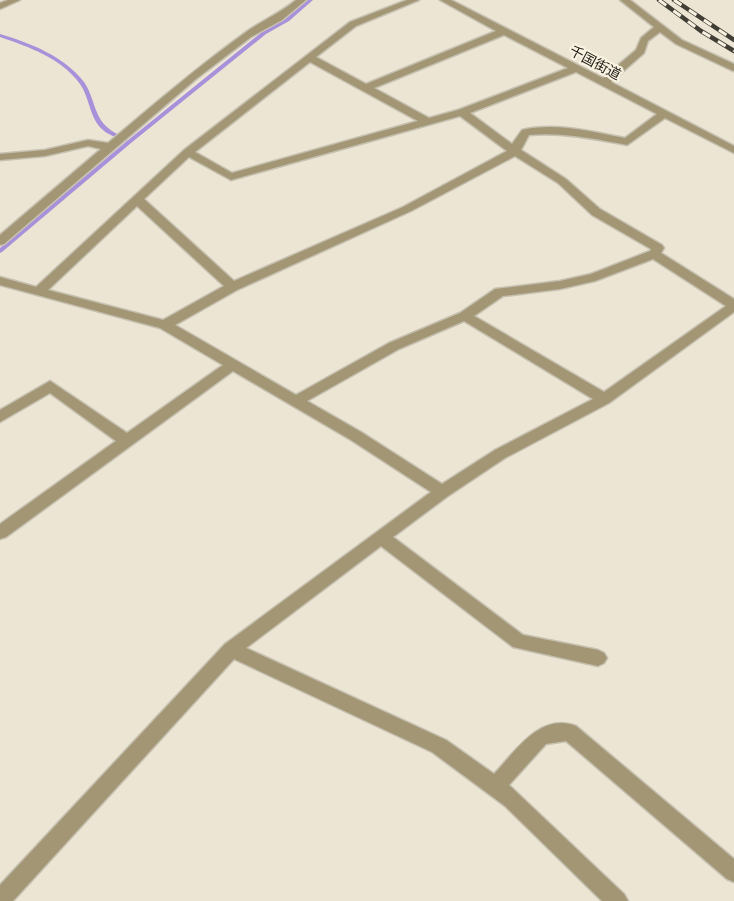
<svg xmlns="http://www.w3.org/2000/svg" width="734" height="901" font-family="Bitter,'Noto Sans JP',serif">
<rect width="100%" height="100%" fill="#ece5d4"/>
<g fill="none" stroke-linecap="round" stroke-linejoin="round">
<!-- stream -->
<path fill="#a890da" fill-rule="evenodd" d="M308 0H313L289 21 266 34 131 143 2 252 0 253V248L127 141H123C117 137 108 135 103 130 89 118 90 98 80 84 61 58 29 47 0 37V34C30 43 64 56 84 82 94 96 94 116 107 127 112 132 120 135 127 139V141L262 32 285 19Z"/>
<!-- minor casing -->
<g stroke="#c6c0b1" stroke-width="3">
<g id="minor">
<path d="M8 0H20L0 9V3Z"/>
<path d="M296 0H306L282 20 251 37 196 79 4 244 0 245V235L101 149 88 146 45 156 0 160V154L45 150 88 140 108 143C152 106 195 69 242 35 259 22 279 14 296 0Z"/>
<path d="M407 0H419L356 26 316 57 366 84 496 31 440 0H451L603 78 636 50 641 38 654 27 620 0H630L682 40 734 64V71L731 70 676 44 660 32 648 41 644 53 611 82 734 146V153L665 118 627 145C595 139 562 132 529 135L521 150 566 179 600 209 662 245 664 248 661 253 734 299V312L609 403 505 458 448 496 393 537 523 635 598 650 604 653 607 658 604 663 598 666 513 647 381 546 246 648 446 740 494 774C515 752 540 712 576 726L734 859V882L727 879 566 741 546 744 509 785 624 894 628 901H602L505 806 432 752 234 659 13 901H0V885L225 644 431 492 351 440 233 371 6 537 0 539V524L116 441 50 393 0 422V410L50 381 127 433 223 365 160 328 0 285V277L36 287 184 150 350 22ZM504 35 568 68 458 110 429 118 374 88ZM310 62 418 121 232 173 195 152ZM576 72 657 114 625 138C592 132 555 122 522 130L512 144 470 113ZM460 116 507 151 403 207 234 281 144 199 189 157 231 180ZM515 156 558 183 592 215 651 249 650 251 591 274 560 281 495 289 460 313 389 343 296 395 175 325 237 290 411 211ZM137 206 224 286 163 320 48 290ZM653 259 726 306 604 392 474 316 503 296 560 289 595 281ZM464 321 593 399 495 450 442 484 361 432 307 401 399 349Z"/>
</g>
</g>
<!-- minor -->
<use href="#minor" fill="#a39674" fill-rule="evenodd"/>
<!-- rail casing -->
<g stroke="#413e36" stroke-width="4.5">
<g id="rail">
<path d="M659 0 701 31 734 51"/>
<path d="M674 0 734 40"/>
</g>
</g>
<!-- rail -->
<use href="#rail" stroke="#f9f2e1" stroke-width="3" stroke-dasharray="9" stroke-linecap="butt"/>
</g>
<g text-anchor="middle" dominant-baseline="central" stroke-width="4.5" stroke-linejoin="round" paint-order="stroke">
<!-- far-street labels -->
<g font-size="14" fill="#1b1913" stroke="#f9f2e1">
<text transform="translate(595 63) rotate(28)">千国街道</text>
</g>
</g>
</svg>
